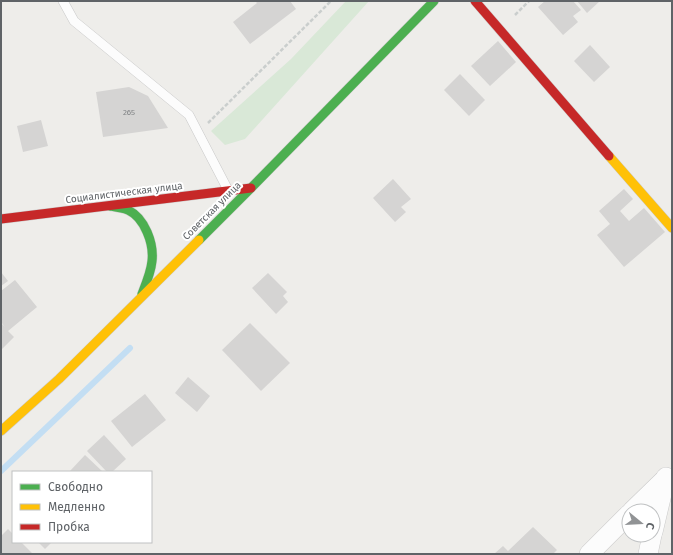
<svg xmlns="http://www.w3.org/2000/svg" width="673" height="555" font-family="'Fira Sans',sans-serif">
<rect width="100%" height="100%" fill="#eeedea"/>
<!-- green -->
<path fill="#d9e8d7" d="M346 1H369L245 139 225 145 211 131 291 59Z"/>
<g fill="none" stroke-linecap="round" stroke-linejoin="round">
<!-- stream -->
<path stroke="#c3def3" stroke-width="6" d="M1 471 130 348"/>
</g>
<!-- building -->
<g fill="#d5d4d3">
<path d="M255 1H290L296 9 250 44 233 22 257 3Z"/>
<path d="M545 1H573L581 10 573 16 578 22 563 35 538 7Z"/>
<path d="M577 1H600L587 13Z"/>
<path d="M498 41 516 62 490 86 471 66Z"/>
<path d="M590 45 610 67 594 82 574 61Z"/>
<path d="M460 74 485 100 469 116 444 90Z"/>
<path d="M129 87 148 96 168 128 103 137 96 92Z"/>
<path d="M41 120 48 146 23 152 17 126Z"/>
<path d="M393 179 411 199 401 207 406 212 395 222 373 198Z"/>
<path d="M624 189 633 199 620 211 629 221 644 208 665 232 624 267 597 235 610 224 599 211Z"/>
<path d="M1 272 8 281 1 286Z"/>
<path d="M268 273 287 292 283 296 288 302 276 314 252 288Z"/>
<path d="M15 280 37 307 8 331 14 337 1 350V323L5 327 1 322V291Z"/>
<path d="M250 323 290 363 261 391 222 350Z"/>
<path d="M188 377 210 396 197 412 175 393Z"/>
<path d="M145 394 166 420 132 447 111 421Z"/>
<path d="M104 435 126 459 112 472H107L87 451Z"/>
<path d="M85 455 103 472H71L70 471Z"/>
<path d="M533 527 557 550 553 554H494L503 546 508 551Z"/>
<path d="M8 529 13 534V542H21L33 554H2L1 536Z"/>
<path d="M38 542H52L45 549Z"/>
</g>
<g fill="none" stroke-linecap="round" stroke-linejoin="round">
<!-- lane casing -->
<g stroke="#c9c9c9" stroke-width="10">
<path id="lane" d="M63 1 74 21 189 115 228 190"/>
</g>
<!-- street casing -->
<g stroke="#c9c9c9" stroke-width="20">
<g id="street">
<path d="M632 511 666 478"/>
<path d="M653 532 666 477"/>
<path d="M589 554 629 514"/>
<path d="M648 554 652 535"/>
</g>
</g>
<!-- fast casing -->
<g stroke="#cbcbcb" stroke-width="10">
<g id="fast">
<path d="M110 206C116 207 123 208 128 210 145 218 154 244 152 261 151 272 146 284 142 294"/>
<path d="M199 240 251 188 434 1"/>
</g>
</g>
<!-- slow casing -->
<g stroke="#cbcbcb" stroke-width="10">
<g id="slow">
<path d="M609 156 672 228"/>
<path d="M1 431 59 379 199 240"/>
</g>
</g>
<!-- jam casing -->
<g stroke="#cbcbcb" stroke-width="10">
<g id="jam">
<path d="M475 1 609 156"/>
<path d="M1 219 251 188"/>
</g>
</g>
<!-- path -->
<g stroke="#cacecd" stroke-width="2.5" stroke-dasharray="4 2" stroke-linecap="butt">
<path d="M515 15 529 1"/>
<path d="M208 123 331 1"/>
</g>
<!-- lane -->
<use href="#lane" stroke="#fcfcfc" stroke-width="9"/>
<!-- street -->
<use href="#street" stroke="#fcfcfc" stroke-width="19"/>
<!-- fast -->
<use href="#fast" stroke="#4caf50" stroke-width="9"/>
<!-- slow -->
<use href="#slow" stroke="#ffc107" stroke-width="9"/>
<!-- jam -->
<use href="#jam" stroke="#c62828" stroke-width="9"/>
</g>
<g text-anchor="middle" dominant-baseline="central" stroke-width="4" stroke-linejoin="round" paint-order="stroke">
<!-- number labels -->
<g font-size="8" fill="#7e8083">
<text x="129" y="112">265</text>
</g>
<!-- street labels -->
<g font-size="10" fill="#5f6367" stroke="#fff">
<text transform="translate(124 193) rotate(-7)">Социалистическая улица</text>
<text transform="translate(212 211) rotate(-45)">Советская улица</text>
</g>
</g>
<!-- border -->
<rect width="673" height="555" fill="none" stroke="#5f6367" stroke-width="4"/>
<!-- legend -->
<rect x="12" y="471" width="140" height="72" fill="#ffffff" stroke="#bfc1c2"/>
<rect x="20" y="484" width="20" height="6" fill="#4caf50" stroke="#bfc1c2"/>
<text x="48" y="491" font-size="12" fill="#5f6367">Свободно</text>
<rect x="20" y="504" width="20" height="6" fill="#ffc107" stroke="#bfc1c2"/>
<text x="48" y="511" font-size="12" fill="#5f6367">Медленно</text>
<rect x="20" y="524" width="20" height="6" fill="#c62828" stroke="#bfc1c2"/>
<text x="48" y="531" font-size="12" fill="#5f6367">Пробка</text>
<!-- north arrow -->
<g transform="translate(641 523) rotate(108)"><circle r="19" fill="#ffffff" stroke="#bfc1c2"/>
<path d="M0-3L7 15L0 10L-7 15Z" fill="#919395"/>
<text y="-6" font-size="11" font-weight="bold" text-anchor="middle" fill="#5f6367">С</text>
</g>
</svg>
